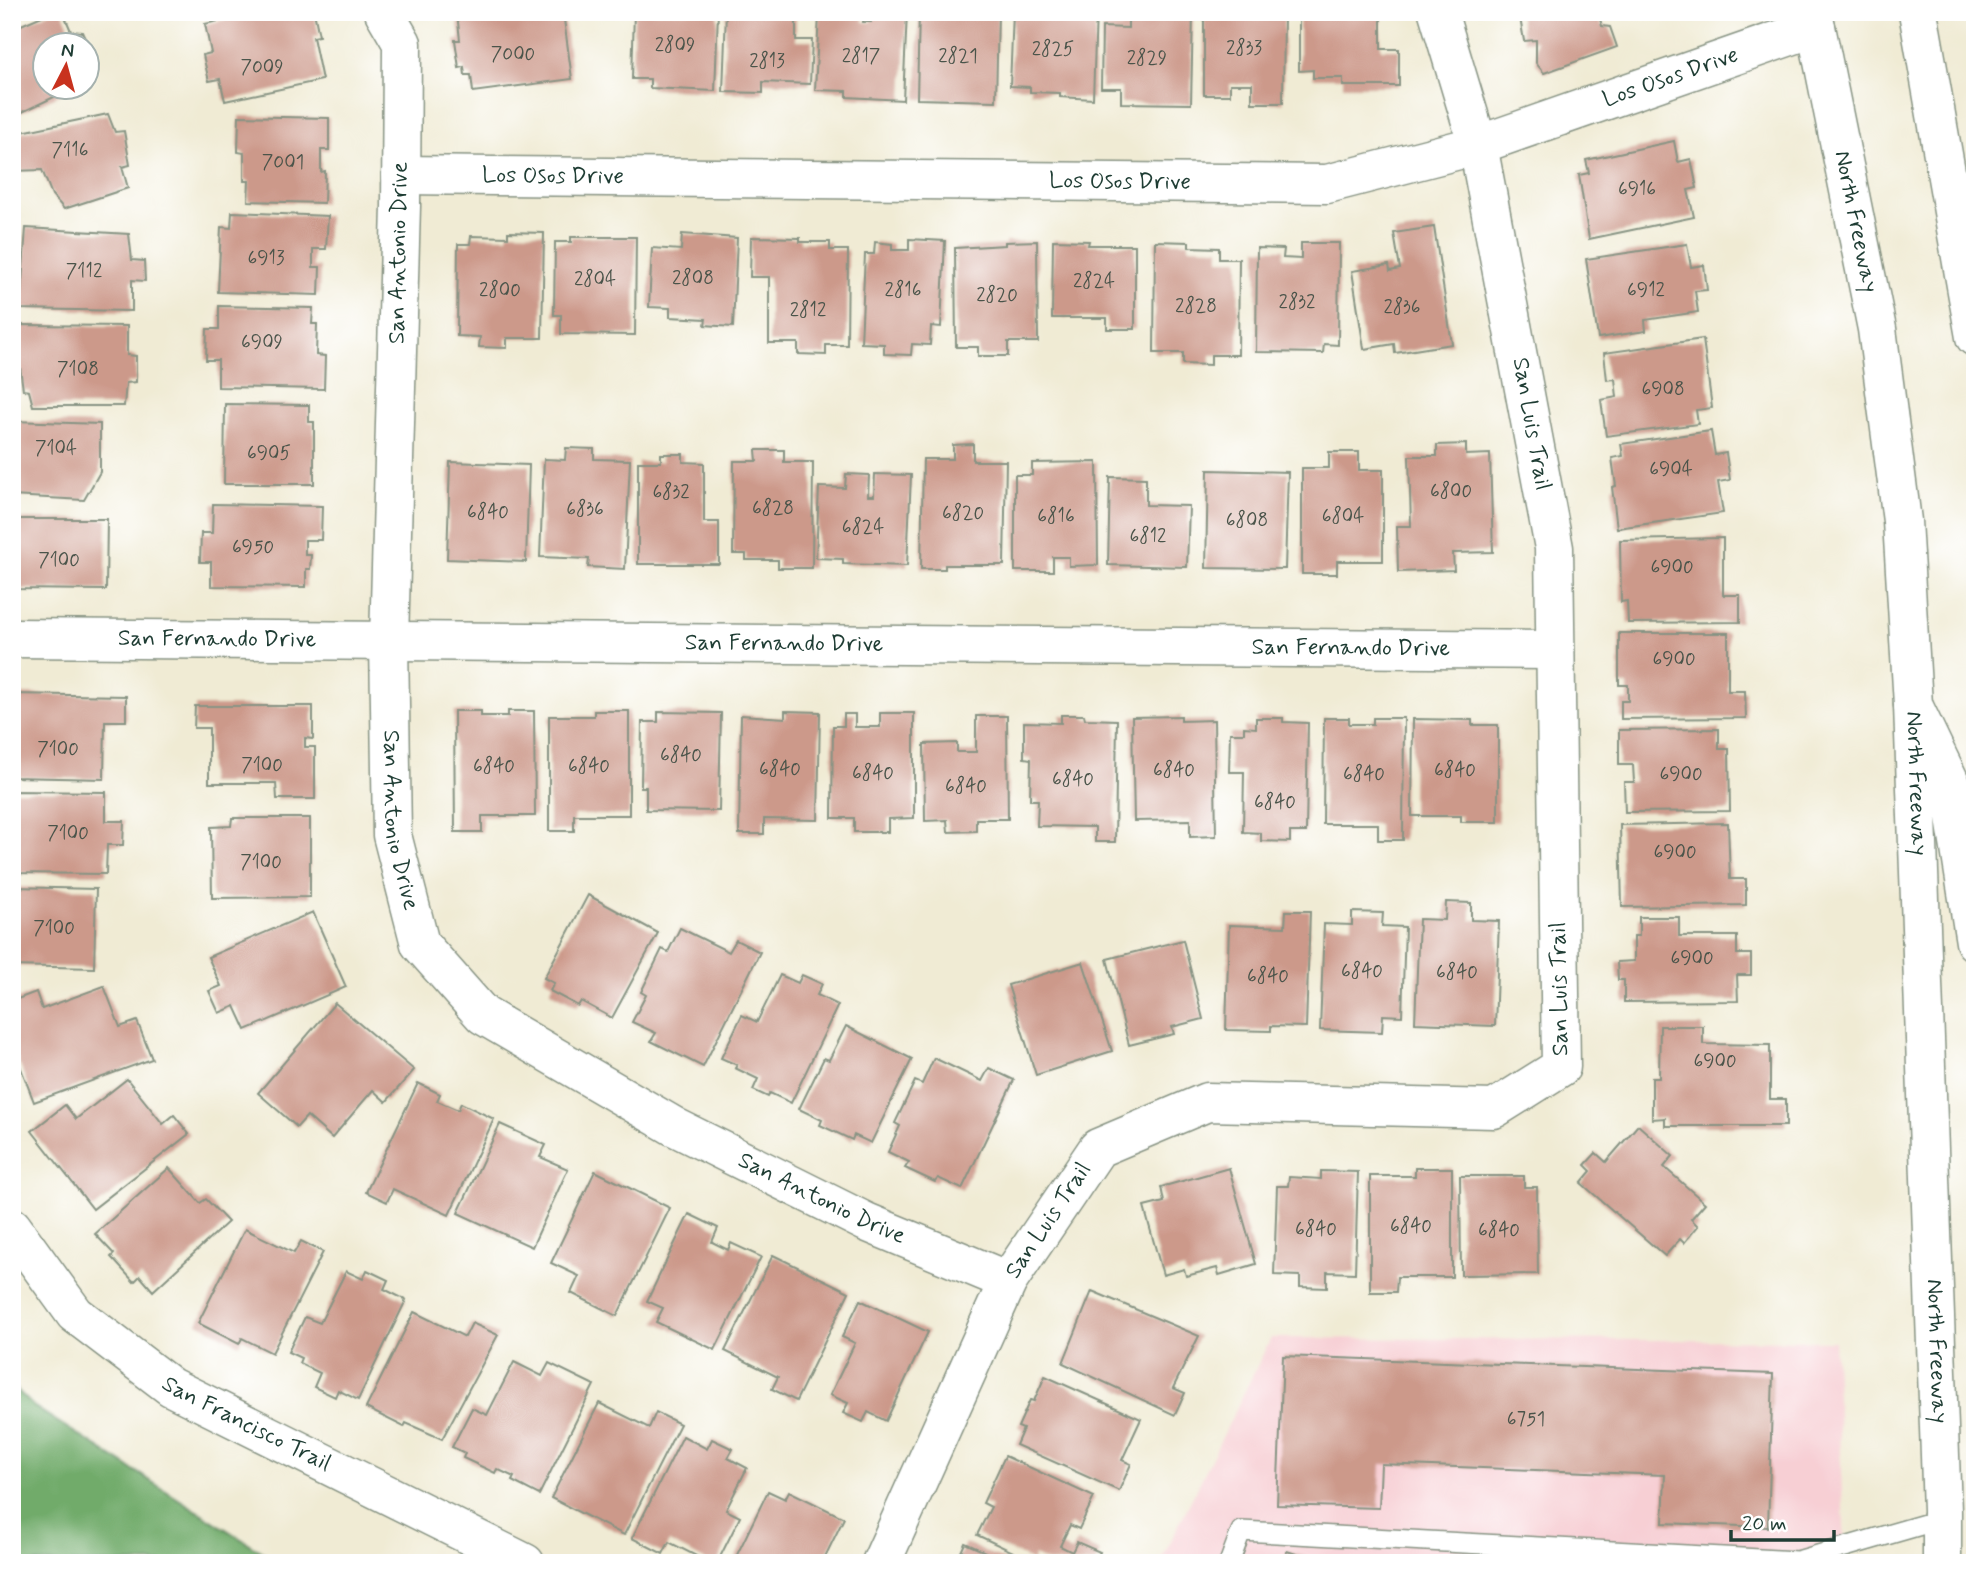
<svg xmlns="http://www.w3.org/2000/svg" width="1987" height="1575" font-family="Mynerve,sans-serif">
<rect width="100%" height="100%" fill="#fff"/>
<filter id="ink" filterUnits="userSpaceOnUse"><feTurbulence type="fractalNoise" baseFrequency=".0143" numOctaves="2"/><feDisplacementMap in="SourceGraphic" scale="14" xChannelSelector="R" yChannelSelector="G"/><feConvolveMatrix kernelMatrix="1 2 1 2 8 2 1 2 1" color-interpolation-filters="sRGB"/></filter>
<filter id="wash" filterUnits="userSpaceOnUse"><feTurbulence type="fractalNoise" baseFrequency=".00686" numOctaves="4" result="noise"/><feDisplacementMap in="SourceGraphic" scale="28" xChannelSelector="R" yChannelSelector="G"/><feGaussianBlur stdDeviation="1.57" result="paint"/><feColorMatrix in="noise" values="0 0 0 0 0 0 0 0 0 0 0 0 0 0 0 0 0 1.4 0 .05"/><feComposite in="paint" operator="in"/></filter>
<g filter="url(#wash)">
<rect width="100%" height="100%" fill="#f0ebd4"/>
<!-- built -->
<path fill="#f7cfd4" d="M1271 1338 1834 1341 1846 1563H1160Z"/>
<!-- forest -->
<path fill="#71ab6b" stroke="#487450" stroke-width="2" d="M12 1385 33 1406 279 1563H12Z"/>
<g id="blocks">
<!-- building -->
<g fill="#cc998a">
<path d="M51 12H63L71 31 82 32 93 56 88 60V46H46V88H73L12 117V29Z"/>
<path d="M258 12H314L319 36 313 37 322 80 225 101 220 79 209 81 203 55 211 53 205 24Z"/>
<path d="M563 12 572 79 473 92 471 75H465L464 67 459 68 455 40H460L457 13Z"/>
<path d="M634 12H718L715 91 650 88V79H632Z"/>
<path d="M726 12H796V40H812L810 84 763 82V93L723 92Z"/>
<path d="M844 12H864L863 22H871L872 12H907L903 100 847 97V91L815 90 819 15 843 16Z"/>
<path d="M919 12H998L996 101 917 99Z"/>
<path d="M1013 12H1096L1093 99 1060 97V93L1030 92V87L1010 86Z"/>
<path d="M1155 12H1193L1191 104 1121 103V88H1101L1102 27 1128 28V18L1155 19Z"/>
<path d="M1204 12H1284L1283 103H1252V84H1230V95H1204Z"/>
<path d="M1299 12H1381V49H1399V86H1343V78H1313V70L1299 71Z"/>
<path d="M1519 12H1598L1602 26 1610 27 1617 47 1544 73 1536 63V40L1524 41Z"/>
<path d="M108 114 115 132 124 131 130 165 122 167 128 188 64 209 52 195 42 170 12 171V134Z"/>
<path d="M239 116 329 118V150H321V172L325 171 324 203 248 201 249 181H244V153L238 152Z"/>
<path d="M1674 141 1678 162 1691 159 1697 188 1688 190 1694 217 1589 239 1579 175 1589 173 1586 160Z"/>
<path d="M232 212 328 216 326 249H313V267H320L319 295 218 292 221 227 231 228Z"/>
<path d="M1434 227 1452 344 1395 353 1394 344 1364 349 1352 271 1389 265 1390 271 1400 269 1394 233Z"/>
<path d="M26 228 129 234 132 260 144 261 145 281 132 280V311L20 309Z"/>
<path d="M508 232 544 233 542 338H507V348L479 347 480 337 457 336 458 244H470L471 236 508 237Z"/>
<path d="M682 234 737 238 733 327 705 325 706 319 670 317V308L649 307 652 248 681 250Z"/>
<path d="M571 237H636L635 335 561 334V315H554L555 242H571Z"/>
<path d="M751 237 800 238V242H830V250H848L847 345H826V355L798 354V343H769V277H750Z"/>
<path d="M909 239 945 241 941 327 931 326 930 345 912 344 911 355 884 354V344L861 343 865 254H874L875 242 892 244V250H909Z"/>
<path d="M1053 240 1089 241 1088 245H1135V329H1107V318H1052Z"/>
<path d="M1037 241 1038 342H1008V356H978V347H956L955 248 1005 245V242Z"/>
<path d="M1155 241 1189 242V247L1219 248V259H1239L1238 355H1211V365L1183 364V353H1154Z"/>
<path d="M1301 243H1339L1338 345 1324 344 1323 353 1256 352 1257 248 1284 249 1283 258 1301 259Z"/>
<path d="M1687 244 1691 267 1704 265 1707 290 1695 291 1698 312 1645 320 1646 331 1598 338 1586 259Z"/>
<path d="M219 306 313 308 312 324H317L316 355 325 356 324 389 218 387V360H206L207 329H219Z"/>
<path d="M21 325 127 326V355L136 356V382L126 383 124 406H33L29 391 23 390 17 344Z"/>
<path d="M1703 339 1712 408 1696 410 1698 424 1606 436 1601 400 1617 397 1615 379 1607 380 1604 353Z"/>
<path d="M225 404 309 405V422H314V484H224Z"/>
<path d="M12 421 100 424V472L84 500 12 496Z"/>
<path d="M1711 431 1715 455 1726 453 1730 480 1718 482 1723 513 1617 528 1612 487 1616 486 1612 458 1623 456 1621 444Z"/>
<path d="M973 444V461H1006L1004 565H945V569H921L923 459H953V445Z"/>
<path d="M1466 444V455L1490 454 1493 552 1453 553 1454 570 1398 572 1397 526H1411L1409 456H1437V445Z"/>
<path d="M566 448 594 449V459L630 460 625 569 588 567 589 559 540 557 544 459 565 460Z"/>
<path d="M756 450H784V462H813L812 568H778V560H746V554H733L734 461H757Z"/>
<path d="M1329 452H1359V470H1383V561H1337V574H1302V468H1329Z"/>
<path d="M661 454H683V462L704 463V522H719V564H638V462H661Z"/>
<path d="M450 462 529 465 526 562 447 559Z"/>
<path d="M1097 462 1098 565 1069 566V557H1053V571H1015V475H1032V463Z"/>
<path d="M1208 470 1288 472 1285 569 1206 568Z"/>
<path d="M846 474 869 475 868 496H874L875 474 911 475 907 566 843 564V559L816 558 819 487 845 488Z"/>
<path d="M1110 477 1146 478V505L1189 506 1187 567 1108 565Z"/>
<path d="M213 504 322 506 321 540H305V555H311L310 569H306V587L211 586V562H200L201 533H212Z"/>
<path d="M13 519H107L106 590 12 589Z"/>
<path d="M1723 538V595H1740V622L1628 623 1627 601 1621 602 1620 540Z"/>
<path d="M1619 633H1728V691H1745L1746 718 1621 719V701H1628V685H1619Z"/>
<path d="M12 694 126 696V721H105L104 779 12 777Z"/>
<path d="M195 706H313V739L305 738V747H315V799H277L276 783H209V728H194Z"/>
<path d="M454 711H481V716H508V711H534L535 816H482V832H455Z"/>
<path d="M594 711H629V815H574V831H549V716H594Z"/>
<path d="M785 711 820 712 818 820 764 819V834H739L741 715 785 718Z"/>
<path d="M658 712 721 713 719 811 646 810V787H641L642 722H658Z"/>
<path d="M880 713H914V818L888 819V832H854V818H832L833 726H844V714H855V727H880Z"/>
<path d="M1061 715H1084L1085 719 1117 720 1115 842H1095V827L1037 826 1038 800H1030L1031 759 1024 758V722L1061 723Z"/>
<path d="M976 716H1007L1008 819H976V831L948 832 947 820 925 821 924 744 957 743V752H976Z"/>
<path d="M1181 716V721L1214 720 1216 836 1190 837V820L1134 821 1132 717Z"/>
<path d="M1256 718H1283V722L1308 723 1306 832H1290V842L1261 841V833L1243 832 1244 772H1229L1230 733H1244V727L1256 728Z"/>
<path d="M1324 718H1349V724H1373V718H1404L1403 840H1378V824H1323Z"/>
<path d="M1413 719 1472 720V725H1498V822H1461V816H1412Z"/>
<path d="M1719 729V749H1729L1730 811 1625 812 1624 782H1634L1633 765H1619V730Z"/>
<path d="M12 791 106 792V821H124L123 845H107L106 874 12 873Z"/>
<path d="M232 818H310V897L212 898 211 827 231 826Z"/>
<path d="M1728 823 1730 879H1746V905L1622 907 1620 825Z"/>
<path d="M12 887 96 889 94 968 12 966Z"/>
<path d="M588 895 658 933 612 1018 581 1001 578 1006 550 991 554 983 544 978Z"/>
<path d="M1446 902 1471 903V920L1499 921 1495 1026 1415 1023 1419 919 1445 920Z"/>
<path d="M1286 911H1310L1306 1027 1271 1026V1031L1226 1030 1229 925 1285 927Z"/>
<path d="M313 912 346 987 246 1030 235 1006 219 1013 209 991 221 986 208 957Z"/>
<path d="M1352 912 1383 913 1382 926 1405 927 1402 1016 1383 1015 1382 1032 1320 1030 1324 924 1352 925Z"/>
<path d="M1639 917H1679V936H1737V954H1751V975H1737L1738 1001 1624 1002V980H1618L1617 962 1634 961V936H1639Z"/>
<path d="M680 928 729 952 736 940 760 952 703 1067 651 1041 656 1033 632 1022 646 995 641 992 662 949 668 952Z"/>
<path d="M1183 940 1203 1019 1172 1027 1174 1034 1129 1045 1107 959Z"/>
<path d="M1083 962 1112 1051 1036 1075 1008 985Z"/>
<path d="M780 975 798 983 802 975 822 984 817 995 838 1005 791 1103 770 1093 768 1097 753 1090 758 1079 735 1068 737 1065 721 1058 742 1015 757 1022Z"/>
<path d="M104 986 120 1027 137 1021 152 1059 34 1102 12 1045V1001L36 992 42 1009Z"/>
<path d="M335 1003 414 1070 386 1102 373 1090 332 1138 307 1116 297 1127 258 1093Z"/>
<path d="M846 1026 912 1059 871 1143 854 1135 852 1140 820 1125 822 1120 799 1109 824 1058 829 1060Z"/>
<path d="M1660 1026H1703V1044L1770 1045V1099H1786V1126H1665V1118L1652 1119V1078H1659Z"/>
<path d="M934 1058 982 1081 989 1068 1014 1080 962 1189 938 1178 935 1182 905 1168 909 1162 888 1152 900 1126 895 1123 915 1081 922 1084Z"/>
<path d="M127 1079 163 1124 174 1115 189 1134 93 1209 32 1131 65 1105 76 1119Z"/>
<path d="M418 1083 440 1094 437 1101 458 1110 461 1103 494 1119 449 1215 393 1189 387 1202 366 1192Z"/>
<path d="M500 1124 546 1145 540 1157 568 1169 532 1247 458 1213Z"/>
<path d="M1638 1125 1673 1156 1664 1167 1705 1203 1691 1219 1698 1226 1684 1243 1680 1239 1665 1256 1581 1183 1591 1171 1585 1165 1596 1153 1606 1162Z"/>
<path d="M169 1168 200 1203 206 1199 228 1222 153 1291 140 1276 134 1282 111 1257 114 1254 95 1234Z"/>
<path d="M1229 1168 1256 1264 1219 1275 1217 1268 1186 1276 1184 1269 1163 1275 1144 1207 1164 1202 1161 1187Z"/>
<path d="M1415 1168H1452V1277H1397L1396 1292H1370V1176H1415Z"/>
<path d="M595 1171 670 1208 617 1316 571 1293 579 1276 551 1263Z"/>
<path d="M1321 1171 1358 1172 1355 1273 1327 1272V1288L1300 1287V1276L1274 1275 1277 1186H1288L1289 1177 1321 1179Z"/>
<path d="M1460 1176H1524V1187H1537L1538 1274 1461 1275Z"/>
<path d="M689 1214 718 1228 712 1242 728 1250 731 1243 761 1257 715 1350 656 1322 663 1308 647 1301Z"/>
<path d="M245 1229 294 1253 301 1241 323 1252 272 1353 242 1338 239 1344 198 1323Z"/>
<path d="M773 1255 849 1292 796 1401 772 1389 778 1377 725 1351Z"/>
<path d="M367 1270 388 1280 384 1289 406 1300 358 1400 338 1390 335 1397 314 1387 320 1373 299 1363 301 1358 288 1352 305 1317 320 1323 346 1271 363 1279Z"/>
<path d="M1092 1291 1199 1336 1173 1388 1185 1393 1175 1415 1063 1363Z"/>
<path d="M860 1300 928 1332 886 1421 868 1412 863 1422 843 1413 848 1403 830 1395 855 1343 842 1337Z"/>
<path d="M414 1312 465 1337 472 1323 498 1335 442 1439 406 1423 404 1427 366 1408Z"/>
<path d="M1283 1356 1773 1374 1768 1527 1663 1523 1665 1475 1381 1464 1379 1508 1277 1505Z"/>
<path d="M514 1362 542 1376 549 1363 594 1385 539 1495 512 1481 514 1477 497 1469 495 1473 463 1458 465 1453 452 1447 472 1408 487 1415Z"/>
<path d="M1045 1376 1141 1419 1122 1460 1131 1464 1119 1491 1016 1445 1023 1429 1018 1427 1030 1400 1034 1401Z"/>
<path d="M599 1403 649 1428 656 1412 680 1424 624 1535 551 1498Z"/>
<path d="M683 1436 707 1449 712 1439 733 1449 728 1458 747 1468 726 1510 740 1517 717 1563H710L669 1542 663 1554 632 1538Z"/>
<path d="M1005 1456 1094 1497 1079 1529 1070 1525 1060 1546 1072 1552 1077 1542 1100 1552 1095 1563H1049L1034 1556 1032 1561 977 1535 991 1507 983 1503Z"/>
<path d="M768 1491 785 1499 789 1491 844 1518 822 1563H733Z"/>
<path d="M965 1543 1010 1563H956Z"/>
<path d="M1287 1551 1320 1562V1563H1283Z"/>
</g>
</g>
</g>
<g filter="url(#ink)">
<use href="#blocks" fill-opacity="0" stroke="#889484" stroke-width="2"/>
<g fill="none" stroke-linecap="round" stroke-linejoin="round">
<!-- lane casing -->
<g stroke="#889484" stroke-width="22">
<path id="lane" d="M1229 1563 1241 1531 1797 1561 1942 1519"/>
</g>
<!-- street casing -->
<g stroke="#889484" stroke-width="41">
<g id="street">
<path id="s1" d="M384 12 402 43 401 206 389 641 392 835 420 944 483 1015 675 1127 866 1222 1008 1281"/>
<path id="s2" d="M401 175 1327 184 1478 145 1816 27"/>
<path id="s3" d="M12 638 1555 650"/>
<path id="s4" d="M12 1227 75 1314 171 1387 525 1563"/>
<path id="s5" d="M881 1563 1008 1281 1098 1148 1207 1102 1494 1109 1561 1067 1554 548 1478 145 1438 12"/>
</g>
</g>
<!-- secondary casing -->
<g stroke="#889484" stroke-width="41">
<g id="secondary">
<path id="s6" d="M1813 12 1877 329 1902 521 1913 705 1942 1511V1563"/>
</g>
</g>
<!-- highway casing -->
<g stroke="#889484" stroke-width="41">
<g id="highway">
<path d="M1918 12 1975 337"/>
<path d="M1913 705 1949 780 1975 942"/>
</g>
</g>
<!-- lane -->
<use href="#lane" stroke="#fff" stroke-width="19"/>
<!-- street -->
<use href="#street" stroke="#fff" stroke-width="38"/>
<!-- secondary -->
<use href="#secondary" stroke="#fff" stroke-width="38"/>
<!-- highway -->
<use href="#highway" stroke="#fff" stroke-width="38"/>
</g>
</g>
<g text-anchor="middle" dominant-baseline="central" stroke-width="5" stroke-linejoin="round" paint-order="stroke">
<!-- number labels -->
<g font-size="19" fill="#4a544a">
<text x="675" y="45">2809</text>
<text x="1244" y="48">2833</text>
<text x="1053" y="49">2825</text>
<text x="513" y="54">7000</text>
<text x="861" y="56">2817</text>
<text x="958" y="56">2821</text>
<text x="1147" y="58">2829</text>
<text x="767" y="61">2813</text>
<text x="262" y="67">7009</text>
<text x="70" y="150">7116</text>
<text x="283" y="162">7001</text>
<text x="1637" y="189">6916</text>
<text x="266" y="258">6913</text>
<text x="84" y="271">7112</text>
<text x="693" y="278">2808</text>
<text x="595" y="279">2804</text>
<text x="1094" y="281">2824</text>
<text x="500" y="290">2800</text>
<text x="903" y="290">2816</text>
<text x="1646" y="290">6912</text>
<text x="997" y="295">2820</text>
<text x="1297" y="302">2832</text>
<text x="1196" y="306">2828</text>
<text x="1402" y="307">2836</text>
<text x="808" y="310">2812</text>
<text x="262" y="342">6909</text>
<text x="78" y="369">7108</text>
<text x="1663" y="389">6908</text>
<text x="56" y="448">7104</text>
<text x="269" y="453">6905</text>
<text x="1671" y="469">6904</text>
<text x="1451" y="491">6800</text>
<text x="671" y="492">6832</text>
<text x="773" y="508">6828</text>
<text x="585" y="509">6836</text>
<text x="488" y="512">6840</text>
<text x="963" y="513">6820</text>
<text x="1056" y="516">6816</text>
<text x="1343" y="516">6804</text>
<text x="1247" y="520">6808</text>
<text x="863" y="527">6824</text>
<text x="1148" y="536">6812</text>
<text x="253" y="547">6950</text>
<text x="59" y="560">7100</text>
<text x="1672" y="567">6900</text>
<text x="1674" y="659">6900</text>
<text x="58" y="749">7100</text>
<text x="681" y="755">6840</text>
<text x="262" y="765">7100</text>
<text x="494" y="766">6840</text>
<text x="589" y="766">6840</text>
<text x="780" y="769">6840</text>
<text x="1174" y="770">6840</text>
<text x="1455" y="770">6840</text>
<text x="873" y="773">6840</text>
<text x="1364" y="774">6840</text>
<text x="1681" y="774">6900</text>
<text x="1073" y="779">6840</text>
<text x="966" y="786">6840</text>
<text x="1275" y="802">6840</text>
<text x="68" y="833">7100</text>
<text x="1675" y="852">6900</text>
<text x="261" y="862">7100</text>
<text x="54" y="928">7100</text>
<text x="1692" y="958">6900</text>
<text x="1362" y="971">6840</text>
<text x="1457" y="972">6840</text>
<text x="1268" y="976">6840</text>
<text x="1715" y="1061">6900</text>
<text x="1411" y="1226">6840</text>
<text x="1316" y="1229">6840</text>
<text x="1499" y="1230">6840</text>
<text x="1526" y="1419">6751</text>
</g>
<!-- street labels -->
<g font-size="23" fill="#1f3d34" stroke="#fff">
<text stroke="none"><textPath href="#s2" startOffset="1286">Los Osos Drive</textPath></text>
<text stroke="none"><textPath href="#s2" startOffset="152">Los Osos Drive</textPath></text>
<text stroke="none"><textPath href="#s2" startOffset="719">Los Osos Drive</textPath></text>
<text stroke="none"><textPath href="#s6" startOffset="214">North Freeway</textPath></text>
<text transform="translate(399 253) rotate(-89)">San Antonio Drive</text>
<text transform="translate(1531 424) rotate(80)">San Luis Trail</text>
<text stroke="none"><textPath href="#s3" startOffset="205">San Fernando Drive</textPath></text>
<text stroke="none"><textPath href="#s3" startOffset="772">San Fernando Drive</textPath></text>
<text stroke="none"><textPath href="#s3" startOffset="1339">San Fernando Drive</textPath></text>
<text stroke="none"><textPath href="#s6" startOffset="780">North Freeway</textPath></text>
<text stroke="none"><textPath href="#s1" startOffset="814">San Antonio Drive</textPath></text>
<text transform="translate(1560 989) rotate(-91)">San Luis Trail</text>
<text stroke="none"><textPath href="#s1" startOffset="1421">San Antonio Drive</textPath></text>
<text stroke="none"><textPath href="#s5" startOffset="382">San Luis Trail</textPath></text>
<text stroke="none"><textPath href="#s6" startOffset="1348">North Freeway</textPath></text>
<text stroke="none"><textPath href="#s4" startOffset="312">San Francisco Trail</textPath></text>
</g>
</g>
<!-- margin -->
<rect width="1987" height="1575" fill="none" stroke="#fff" stroke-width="42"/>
<!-- north arrow -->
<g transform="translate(66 66) rotate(6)"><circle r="33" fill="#ffffff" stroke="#a5b1ae" stroke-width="2"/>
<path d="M0-5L12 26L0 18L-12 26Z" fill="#c8321e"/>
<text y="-10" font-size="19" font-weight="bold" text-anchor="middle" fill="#1f3d34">N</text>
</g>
<!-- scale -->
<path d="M1731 1530v10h103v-10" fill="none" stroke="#1f3d34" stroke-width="3.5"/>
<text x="1742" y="1530" font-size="21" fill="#1f3d34" stroke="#ffffff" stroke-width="5" paint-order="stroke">20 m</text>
</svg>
